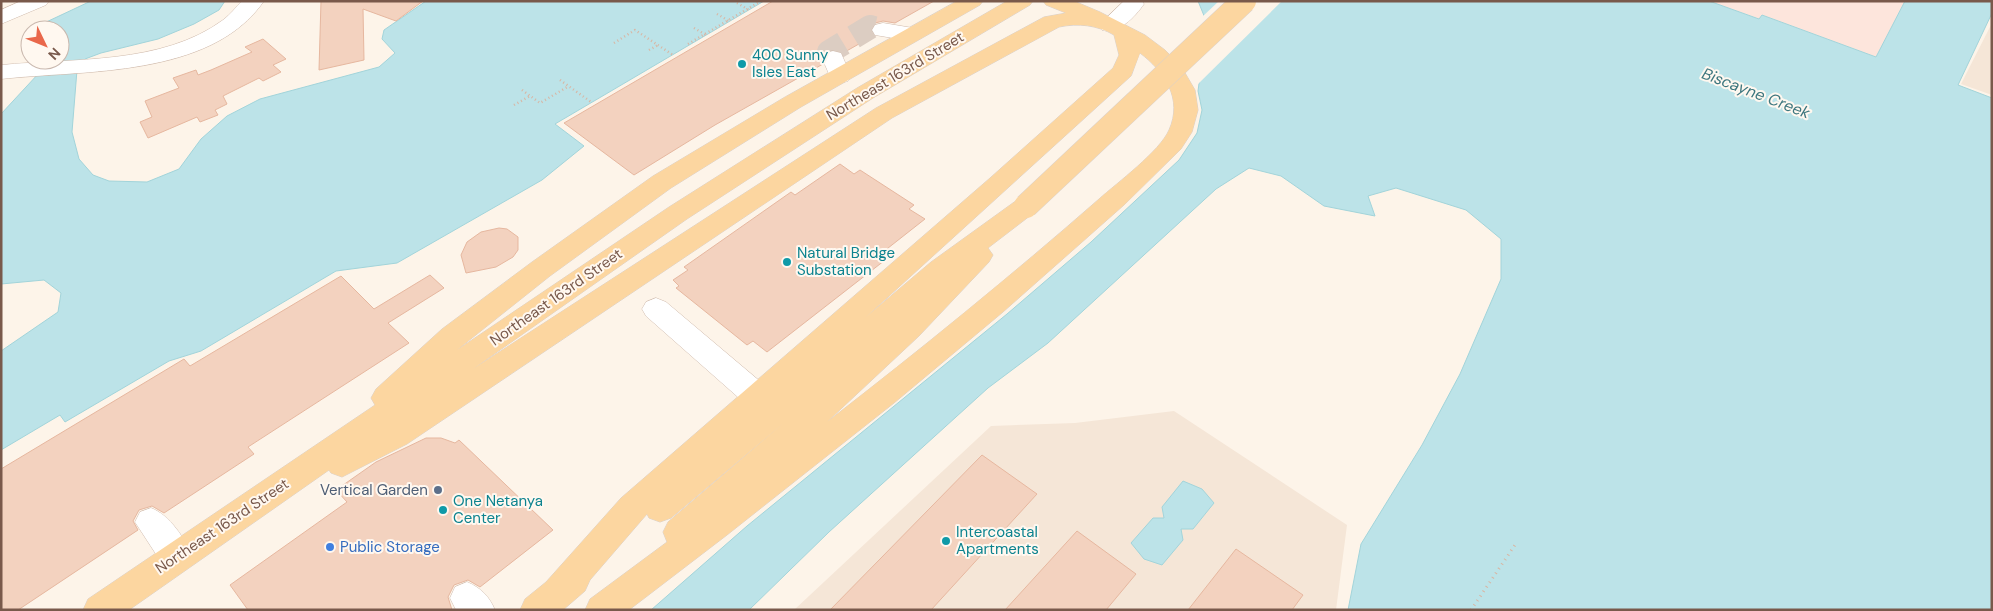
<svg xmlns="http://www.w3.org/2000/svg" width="1993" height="611" font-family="'DM Sans',sans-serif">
<rect width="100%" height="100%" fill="#fdf4e9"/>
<!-- residential -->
<g fill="#f5e6d7">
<path d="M1992 23V95L1961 84Z"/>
<path d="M1174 411 1347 525 1336 610H794L991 426 1075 423Z"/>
</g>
<!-- commercial -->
<path fill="#fde5dc" d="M1709 1H1905L1876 57 1762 15 1760 19Z"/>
<!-- water -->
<g fill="#bce3e8" stroke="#a2d4da">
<path d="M91 1H225L219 10 194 24 158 39 101 53 85 59 77 70 72 132 79 159 93 175 109 181 147 182 179 169 201 139 227 116 260 99 379 67 395 53 382 39 384 30 426 1H764L555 124 584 146 542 180 397 263 336 271 201 351 169 361 65 422 60 415 1 450V351L58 312 61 293 44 280 1 284V114L39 73 36 60H60V30H36L42 24Z"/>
<path d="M1198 1H1709L1759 19 1762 15 1876 57 1905 1H1992V13L1958 85 1992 98V610H1348L1361 544 1422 445 1460 374 1501 279V239L1466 210 1396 188 1368 196 1375 216 1324 206 1281 176 1249 168 1216 189 1048 343 988 388 829 532 749 610H651L747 526 1007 314 1091 242 1179 160 1197 133 1202 110 1198 91 1207 23Z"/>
<path d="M1183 481 1202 489 1214 503 1193 529H1181L1183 540 1162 565 1144 559 1131 543 1153 518H1164L1162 507Z"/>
</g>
<!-- pier -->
<path fill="#fdf4e9" d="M1219 1H1282L1197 85 1205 23 1202 17Z"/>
<!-- building -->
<g fill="#f3d2bf" stroke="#e6b79f">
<path d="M321 1H423L396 21 363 9 364 60 319 70Z"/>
<path d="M773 1H934L895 23 883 21 875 23 870 29 873 36 843 53 833 49 825 51 820 57 823 64 715 125 634 175 564 123Z"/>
<path d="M263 39 286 59 273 65 281 72 263 81 259 78 223 96 227 104 215 110 218 115 200 122 197 117 148 138 140 122 152 117 145 101 179 88 173 78 196 70 198 75 211 70 252 52 245 47Z"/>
<path d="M840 164 854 174 860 170 914 205 909 209 925 219 883 252 889 257 767 352 753 341 747 345 676 288 679 286 673 280 688 270 684 267 791 192 795 195Z"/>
<path d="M499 228 507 229 518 237V250L513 257 496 267 466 273 461 255 467 242 481 232Z"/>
<path d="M430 275 444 288 388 323 409 343 248 447 254 454 164 513 152 506 139 510 133 521 138 530 18 610H1V469L184 359 190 366 341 276 374 309Z"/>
<path d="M426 438H441L455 443 459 440 553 530 480 587 468 580 454 585 448 597 452 610H248L230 585 347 502 336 490 376 462Z"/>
<path d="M982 455 1037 494 931 610H830Z"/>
<path d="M1077 531 1136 574 1106 610H1005Z"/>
<path d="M1236 549 1303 595 1292 610H1188Z"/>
</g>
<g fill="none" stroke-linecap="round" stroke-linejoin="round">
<!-- minor-tunnel -->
<path stroke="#dccdc2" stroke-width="24" stroke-dasharray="24 12" stroke-linecap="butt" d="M833 58 829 52 870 27 883 30"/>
<!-- minor casing -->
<g stroke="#d0bbad" stroke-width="1">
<g id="minor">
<path d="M21 1H49L46 5 1 24V10Z"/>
<path d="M242 1H264C211 78 84 70 1 79V65C73 58 162 65 223 20 230 15 236 7 242 1Z"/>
<path d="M1124 1H1142L1144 4C1135 17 1119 34 1102 30L1099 25Z"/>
<path d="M883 23 919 29 922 34 919 39 911 41 875 35 872 30 875 25Z"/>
<path d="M833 51 841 53 851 76 848 81 840 83 832 81 822 58 825 53Z"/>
<path d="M656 298 666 302 768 388 773 397 768 406 758 409 748 406 646 316 642 309 646 302Z"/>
<path d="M151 508C170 515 185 539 193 557L189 568 177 572 165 568 135 522 140 512Z"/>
<path d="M467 582C481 588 489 596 495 610H456L450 598 455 587Z"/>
</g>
</g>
<!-- major casing -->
<g stroke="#d9d1cd" stroke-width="1">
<path id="major" d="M957 1H983L980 5 801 107 671 188 550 276 457 350 669 207 857 88 1007 1H1033L1030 5 873 98 687 219 473 369 876 108 1044 17 1066 13 1046 5 1043 1H1074L1100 12 1145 35 1165 50 1181 66 1195 90 1198 110 1192 132 1181 149 1124 205 1003 312 894 403 727 535 629 610H585L590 599 667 542 663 532 668 522 786 421 671 518 660 522 649 518 647 514 590 580 585 591 563 610H520L525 599 546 582 621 498 990 178 1113 68 1119 55 1114 35C1097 25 1078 23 1059 27L892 118 407 444 342 477 331 473 329 470 129 610H83L88 599 375 405 371 398 376 389 442 329 532 262 653 176 785 97ZM1140 53C1165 72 1183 99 1169 130 1160 151 1117 183 1099 199 1011 276 920 350 827 422L919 336 989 262 993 255 988 248 1035 212 1039 206 1035 200 1026 197 1017 200 931 262 866 317 1131 76Z"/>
</g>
<!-- path-far1 -->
<g stroke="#d9b5a2" stroke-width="2.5" stroke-dasharray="1 3" stroke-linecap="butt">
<path d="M737 3 749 10"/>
<path d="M717 14 729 21"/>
<path d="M694 28 706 35"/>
<path d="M614 43 635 30 673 55"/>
<path d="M688 44 761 1"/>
<path d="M649 50 658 45"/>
<path d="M560 80 591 102"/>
<path d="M522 90 540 103 569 86"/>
<path d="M514 105 530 96"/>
</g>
<!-- path -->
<path stroke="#d9b5a2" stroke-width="3" stroke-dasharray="1 4.5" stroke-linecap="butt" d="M1471 610 1517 542"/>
<!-- minor -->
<use href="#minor" fill="#fff" fill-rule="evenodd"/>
<!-- major -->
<use href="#major" fill="#fcd6a0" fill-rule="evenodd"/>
<!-- major-bridge casing -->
<g stroke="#d9d1cd" stroke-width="25" stroke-linecap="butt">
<path id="major-bridge" d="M1026 206 1244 1"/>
</g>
<!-- major-bridge -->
<use href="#major-bridge" stroke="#fcd6a0" stroke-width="24"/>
</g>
<!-- markers -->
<g fill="#0f9aa8" stroke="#fff8f0" stroke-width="2">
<circle cx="742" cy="64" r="5"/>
<circle cx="787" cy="262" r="5"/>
<circle cx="443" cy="510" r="5"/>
<circle cx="946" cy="541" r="5"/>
</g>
<circle fill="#5c6f8a" stroke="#fff8f0" stroke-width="2" cx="438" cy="490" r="5"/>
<circle fill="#3f7fe0" stroke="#fff8f0" stroke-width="2" cx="330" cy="547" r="5"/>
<g text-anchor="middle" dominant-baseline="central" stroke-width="4" stroke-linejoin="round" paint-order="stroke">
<!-- culture labels -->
<g font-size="15" fill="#0d838f" stroke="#fff8f0" text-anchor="start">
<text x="752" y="55">400 Sunny<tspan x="752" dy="17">Isles East</tspan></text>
<text x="797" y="253">Natural Bridge<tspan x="797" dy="17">Substation</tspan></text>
<text x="453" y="501">One Netanya<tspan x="453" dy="17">Center</tspan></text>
<text x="956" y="532">Intercoastal<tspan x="956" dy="17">Apartments</tspan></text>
</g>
<!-- street labels -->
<g font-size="15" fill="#79594b" stroke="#fff8f0">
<text transform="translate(895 76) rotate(-31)">Northeast 163rd Street</text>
<text transform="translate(556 297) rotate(-35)">Northeast 163rd Street</text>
<text transform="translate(222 526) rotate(-34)">Northeast 163rd Street</text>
</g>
<!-- service labels -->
<g font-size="15" fill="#4e5e75" stroke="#fff8f0" text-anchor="end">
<text x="428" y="490">Vertical Garden</text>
</g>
<!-- shop labels -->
<g font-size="15" fill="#366cbe" stroke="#fff8f0" text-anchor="start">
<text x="340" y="547">Public Storage</text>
</g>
<!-- water labels -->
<g font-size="16" font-style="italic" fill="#3d767e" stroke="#fff8f0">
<text transform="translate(1756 93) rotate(21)">Biscayne Creek</text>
</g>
</g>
<!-- border -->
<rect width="1993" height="611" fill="none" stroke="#79594b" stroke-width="5"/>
<!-- north arrow -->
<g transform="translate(45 45) rotate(133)"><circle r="24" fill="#fff8f0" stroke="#c9b8ae"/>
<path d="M0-4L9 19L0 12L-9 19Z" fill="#e9684b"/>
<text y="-8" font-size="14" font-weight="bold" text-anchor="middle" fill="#79594b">N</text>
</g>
</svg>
